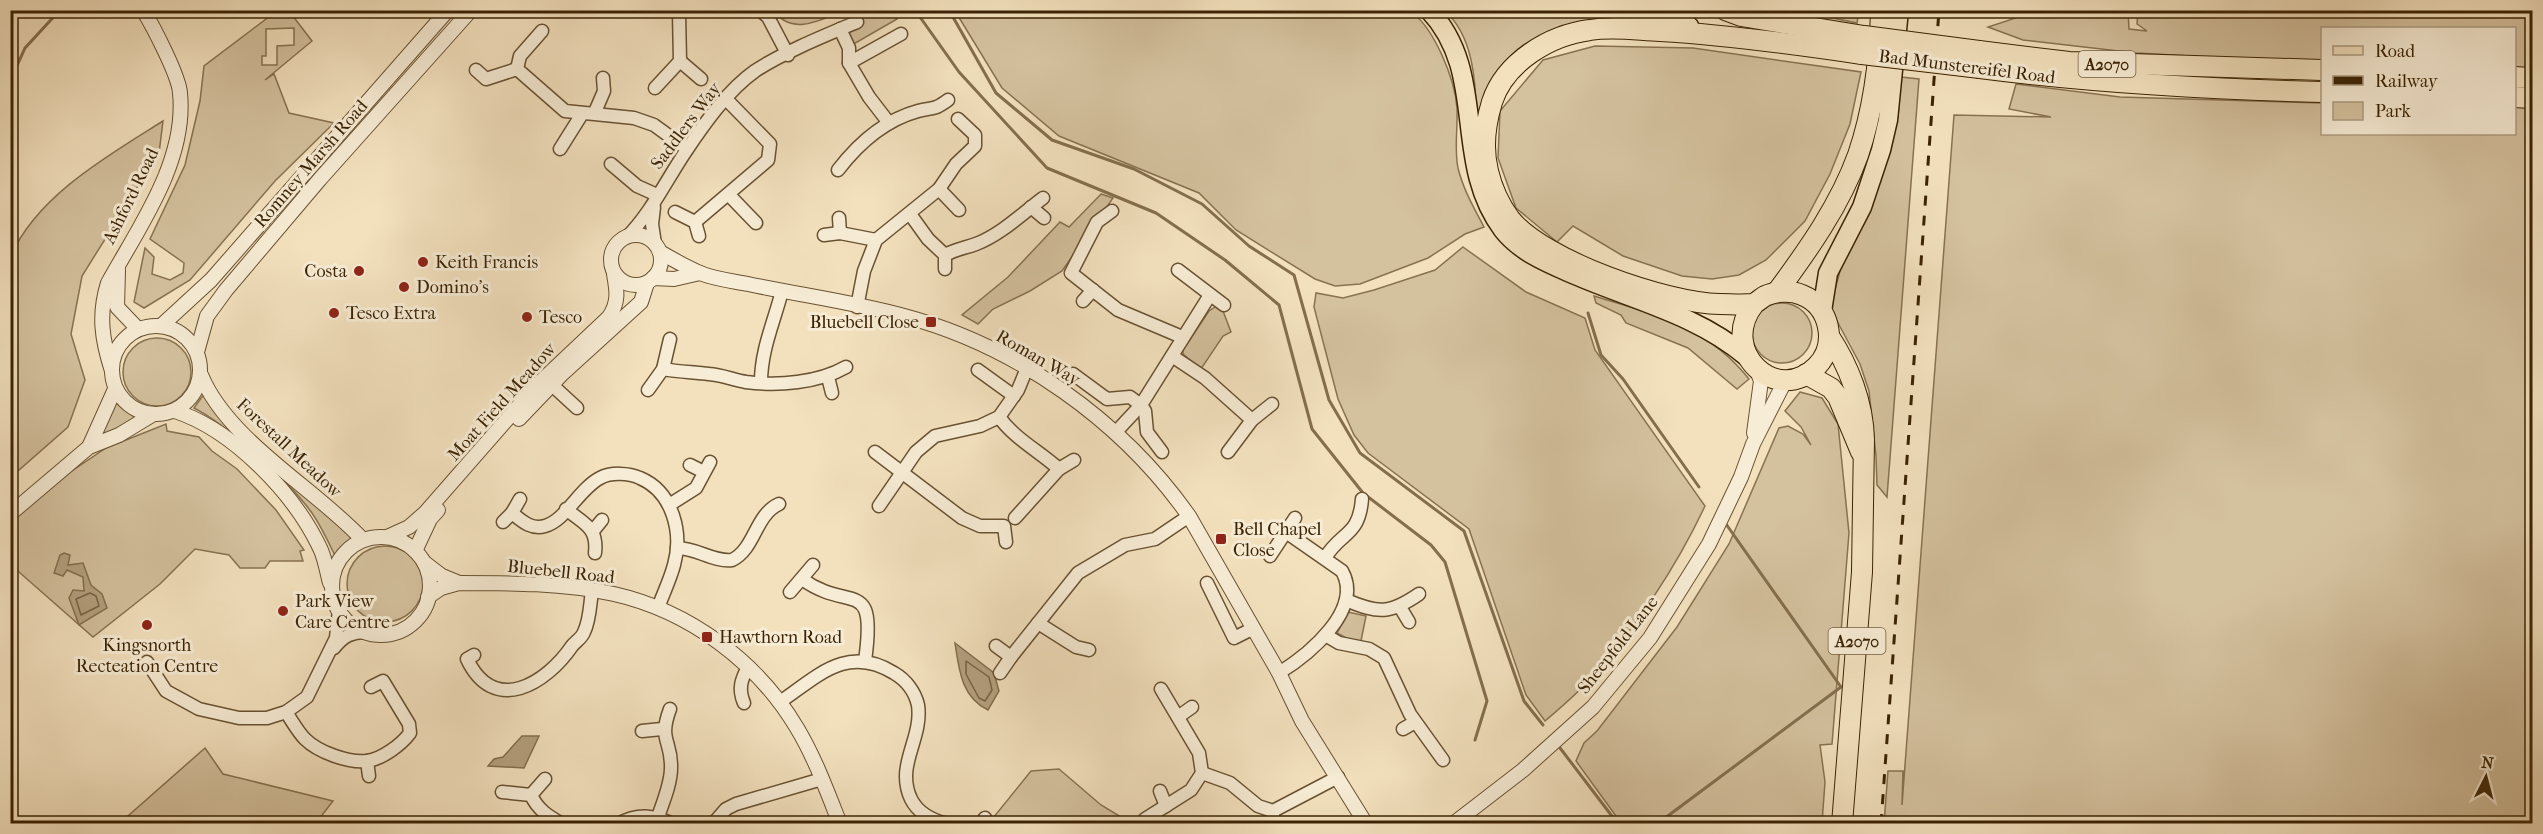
<svg xmlns="http://www.w3.org/2000/svg" width="2543" height="834" font-family="'IM FELL French Canon',serif">
<rect width="100%" height="100%" fill="#f3e1be"/>
<filter id="stains"><feTurbulence type="fractalNoise" baseFrequency=".00333" numOctaves="4"/><feColorMatrix values="0 0 0 0 .2 0 0 0 0 .09 0 0 0 0 .02 0 0 0 .5 -.17"/></filter>
<radialGradient id="worn" r=".72"><stop offset=".6" stop-color="#630" stop-opacity="0"/><stop offset="1" stop-color="#630" stop-opacity=".3"/></radialGradient>
<!-- green -->
<g fill="#d4c19e" stroke="#887251" stroke-width="1.5" fill-rule="evenodd">
<path d="M278 10 289 11 312 41 265 80 274 74 289 113 334 123 275 181 190 280 144 308 134 302 145 248 154 257 152 274 170 280 183 273 184 263 150 239 185 165 200 101 204 66ZM294 28V45L277 46V65H262V56H266V29Z"/>
<path d="M1564 10 1601 19C1579 24 1535 34 1518 49 1498 67 1487 93 1476 116 1476 81 1473 36 1445 11Z"/>
<path d="M2003 10 2128 11 2129 29 2147 31 2137 24 2138 11H2532V71L2515 70 2514 28H2322V63L2136 53 2023 40 1988 27 2025 15Z"/>
<path d="M774 11V10L843 11C821 20 792 36 774 11Z"/>
<path d="M854 11H889L897 19 852 45 847 35 859 22Z"/>
<path d="M955 11H1410C1434 27 1455 79 1457 108 1458 127 1454 149 1458 168 1463 189 1474 208 1484 227L1465 234 1428 258 1360 284 1335 286 1315 279 1236 230 1199 193 1059 136 1002 88Z"/>
<path d="M1798 11H1859L1857 23Z"/>
<path d="M1595 46 1693 48 1861 72 1850 124 1830 174 1805 221 1766 260 1739 275 1712 279 1682 276 1623 256 1573 226 1557 242 1516 208 1498 158 1500 111 1543 60Z"/>
<path d="M1901 77 1919 79 1887 497 1877 485 1876 456 1869 391 1860 364 1830 308 1843 260 1883 167 1898 117Z"/>
<path d="M2016 84 2120 97 2322 103V134H2514L2515 107H2532V823L1884 824 1888 771H1903L1902 805 1954 115 2051 117 2009 109Z"/>
<path d="M163 121 159 153 82 276 71 334 85 380 68 427 11 477 10 258C36 196 109 155 163 121Z"/>
<path d="M1101 194 1113 198 1062 271 1030 291 993 309 978 324 962 315 1008 277 1060 222 1069 227Z"/>
<path d="M1463 247 1526 292 1585 318 1595 350 1705 506C1677 566 1634 631 1589 680 1576 695 1560 708 1545 721L1526 695 1469 529 1368 453 1354 435 1338 399 1314 307 1316 293 1343 298 1374 290 1435 270Z"/>
<path d="M1594 296C1656 315 1707 326 1749 379L1737 389 1688 348 1626 323 1621 315 1596 303Z"/>
<circle cx="1782" cy="333" r="30"/>
<path d="M1215 307 1223 311 1231 332 1223 336 1201 369 1183 354V350L1209 311Z"/>
<circle cx="157" cy="372" r="34"/>
<path d="M1800 392 1822 398 1838 424 1849 533 1832 744 1820 745 1825 782 1822 823H1621L1576 761 1584 743 1597 731 1677 627 1729 544 1779 428 1788 426 1803 434 1811 445 1801 427 1785 411Z"/>
<path d="M204 394 354 537 336 558C328 541 320 523 309 509 287 480 226 424 194 408Z"/>
<path d="M115 402 137 419 95 441Z"/>
<path d="M166 424 167 431 199 437 212 451 237 469 276 510 304 550 300 551 303 561H270L265 568H240L229 555 195 549 160 584 93 637 11 565 10 521 54 483 106 448Z"/>
<circle cx="385" cy="584" r="38"/>
<path d="M1348 612 1366 616 1361 641 1348 639 1337 633Z"/>
<path d="M205 748 223 774 333 801 316 823H120Z"/>
<path d="M1059 769 1101 805 1131 823H989L1031 771Z"/>
</g>
<!-- water -->
<g fill="#b4a07f" stroke="#846e4e" stroke-width="1.5">
<path d="M64 553 70 555 68 565 83 563 91 585 102 594 107 608 79 625 69 598 73 590 84 591 83 577 67 570 63 576 54 573 60 555Z"/>
<path d="M955 643 994 673 999 691 988 710C961 697 959 669 955 643Z"/>
<path d="M522 736H539L524 768 488 766 494 759 503 757Z"/>
</g>
<g fill="none" stroke-linecap="round" stroke-linejoin="round">
<!-- shore -->
<g stroke="#786242" stroke-width="1.5">
<path d="M90 593 96 596 99 606 81 615 76 599Z"/>
<path d="M966 661 989 677 992 690 985 701 979 698 966 674Z"/>
</g>
<!-- stream -->
<g stroke="#846e4e" stroke-width="3">
<path d="M915 10 959 72 1047 168 1156 213 1225 260 1279 305 1312 429 1363 493 1431 545 1445 562 1487 701 1475 740"/>
<path d="M949 10 996 93 1052 140 1134 169 1202 204 1249 246 1294 275 1329 400 1360 453 1464 531 1524 701 1543 725"/>
<path d="M10 81 25 48 60 10"/>
<path d="M1588 313 1601 355 1623 379 1699 487"/>
<path d="M1557 744 1618 824"/>
<path d="M1657 824 1841 687 1726 524"/>
</g>
<!-- minor casing -->
<g stroke="#695232" stroke-width="15">
<g id="minor">
<path d="M760 10 768 17 788 55"/>
<path d="M840 29 849 48V63L869 97 889 123"/>
<path d="M542 31 520 56 517 69 565 111 634 118 654 125 687 149"/>
<path d="M680 61 701 79"/>
<path d="M849 63 901 34"/>
<path d="M476 70 486 79 517 69"/>
<path d="M655 88 680 61 679 13"/>
<path d="M595 112 604 91 603 78"/>
<path d="M560 149 582 114"/>
<path d="M611 164 637 186 657 195"/>
<path d="M838 170C858 144 885 120 918 111 933 107 933 111 948 100"/>
<path d="M939 189 959 210"/>
<path d="M729 195 756 223"/>
<path d="M654 207 652 224 655 244"/>
<path d="M1031 207 1044 218"/>
<path d="M1112 211 1097 222 1071 273 1118 310 1182 337"/>
<path d="M675 212 695 222 699 236"/>
<path d="M910 214 928 239 945 255V269"/>
<path d="M839 218 840 233"/>
<path d="M695 222 768 160 770 144 726 99"/>
<path d="M824 235 840 233 876 240"/>
<path d="M627 237C651 213 667 179 686 151 704 124 728 90 755 71 782 53 826 35 857 22"/>
<path d="M945 255C956 249 965 248 976 244 1000 235 1022 214 1043 198"/>
<path d="M1178 270 1224 305"/>
<path d="M1083 301 1093 290"/>
<path d="M857 307 864 271 876 240 939 189 956 164 975 146V135L958 119"/>
<path d="M1172 356 1205 378 1252 420"/>
<path d="M663 369C679 372 694 372 709 374 722 375 734 380 746 382 778 386 818 383 846 367"/>
<path d="M978 370 1014 396"/>
<path d="M1073 374 1107 399 1130 397 1141 405 1145 411 1147 432 1162 452"/>
<path d="M828 377 832 393"/>
<path d="M761 382C761 350 774 322 782 291"/>
<path d="M552 385 577 408"/>
<path d="M648 390 663 369 670 339"/>
<path d="M999 417C1015 439 1039 451 1059 469"/>
<path d="M1115 433 1141 405 1210 295"/>
<path d="M875 452 962 518 980 526H1004L1006 542"/>
<path d="M1228 452 1252 420 1272 404"/>
<path d="M690 465 704 472"/>
<path d="M669 505 696 488 710 462"/>
<path d="M879 506 916 452 935 436 980 426 999 417 1018 390 1027 368"/>
<path d="M566 509C584 524 598 527 595 553"/>
<path d="M512 513C522 521 531 530 545 526 565 521 579 489 600 478 611 472 629 473 640 478 673 492 683 533 674 565 670 580 663 594 658 608"/>
<path d="M1015 518 1059 469 1074 460"/>
<path d="M503 522 512 513 520 499"/>
<path d="M593 531 602 520"/>
<path d="M677 548C697 548 713 562 732 560 755 549 755 515 779 504"/>
<path d="M1270 556 1295 518"/>
<path d="M1325 558C1341 531 1359 537 1362 499"/>
<path d="M802 579C850 614 877 574 865 661"/>
<path d="M1207 583 1234 638 1252 629"/>
<path d="M790 592 813 565"/>
<path d="M1346 600C1379 614 1390 614 1419 594"/>
<path d="M1400 607 1409 622"/>
<path d="M1038 623 1076 647 1089 650"/>
<path d="M1327 636 1339 643 1369 649 1384 658 1410 714 1443 760"/>
<path d="M996 646 1011 657 1000 673"/>
<path d="M334 648C343 636 353 631 368 632"/>
<path d="M474 655 467 659C494 716 546 684 572 646 576 641 582 638 584 632 590 620 590 604 592 591"/>
<path d="M1011 657 1078 573 1125 545 1155 539 1189 516"/>
<path d="M147 662 166 691 199 709 239 718H267L286 712 307 697 336 638 339 610"/>
<path d="M1279 673C1308 655 1364 610 1342 571L1286 532"/>
<path d="M780 702C818 676 847 644 894 673 906 680 915 692 918 705 923 739 895 765 911 799 918 813 931 820 947 824"/>
<path d="M744 703C738 689 741 680 748 667"/>
<path d="M286 712C292 721 298 732 305 739 318 752 348 763 367 761 382 759 401 745 410 733L409 724 383 681 371 687"/>
<path d="M1178 717 1192 707"/>
<path d="M1403 729 1415 722"/>
<path d="M642 731 662 729"/>
<path d="M367 761 369 776"/>
<path d="M1202 773 1230 783 1258 806 1273 811 1338 777"/>
<path d="M1160 791 1166 806"/>
<path d="M502 792 531 795 545 779"/>
<path d="M531 795C538 810 548 816 562 824"/>
<path d="M1273 811V824"/>
<path d="M658 817C663 802 671 784 671 768 672 740 658 741 670 709"/>
<path d="M1145 819 1191 790 1202 773 1199 753 1161 689"/>
<path d="M618 824C638 813 653 815 673 824"/>
<path d="M713 824 726 809 736 804 822 779"/>
<path d="M981 824 985 818"/>
</g>
</g>
<!-- tertiary casing -->
<g stroke="#695232" stroke-width="16">
<g id="tertiary">
<circle cx="636" cy="260" r="25"/>
<path d="M660 252C672 259 686 267 700 273 714 279 733 281 748 284 800 295 853 302 904 316 1017 346 1122 421 1189 516L1279 673 1302 721 1366 824"/>
<path d="M118 270 117 307 138 329"/>
<path d="M653 278 674 279 700 273"/>
<circle cx="156" cy="370" r="44"/>
<path d="M161 326 211 280 448 10"/>
<path d="M197 352 207 316 226 290 320 179 471 10"/>
<path d="M112 371C102 340 98 315 108 283 139 227 187 161 180 93 179 76 153 26 143 10"/>
<path d="M201 375C228 441 315 488 363 540"/>
<path d="M175 411C233 430 294 493 320 548 325 558 327 572 330 583"/>
<path d="M519 419 563 373 641 302 647 283"/>
<path d="M1754 433 1761 381 1756 368"/>
<path d="M89 447 115 389"/>
<path d="M10 514 89 447 119 435 152 415"/>
<path d="M387 537 409 527 425 513 537 385 609 317C619 302 617 291 614 274"/>
<circle cx="381" cy="586" r="49"/>
<path d="M415 551 430 519 438 510"/>
<path d="M425 563 442 576 459 583"/>
<path d="M428 597 441 588 459 583C509 583 564 583 614 594 689 611 757 661 797 728 815 758 827 791 840 824"/>
<path d="M1453 824 1523 770 1593 707 1650 638 1709 544 1741 477 1753 444 1786 379"/>
</g>
</g>
<!-- primary casing -->
<g stroke="#3b2304" stroke-width="21">
<g id="primary">
<path d="M1429 10C1489 74 1451 161 1503 230 1521 253 1550 264 1575 275 1633 300 1698 315 1747 357"/>
<path d="M1614 10 1689 26"/>
<path d="M1822 311 1828 273 1862 207 1881 150 1888 120 1899 10"/>
</g>
</g>
<!-- trunk casing -->
<g stroke="#3b2304" stroke-width="22">
<g id="trunk">
<path d="M1725 10 1741 16 1864 36"/>
<path d="M1979 51 2069 62 2322 70"/>
<path d="M1980 68C2094 83 2208 89 2322 92"/>
<path d="M2514 77 2532 78"/>
<path d="M2514 97 2532 98"/>
<path d="M1777 292C1808 250 1840 205 1858 155 1873 111 1880 57 1881 10"/>
<path d="M1754 304C1717 351 1777 407 1817 366 1838 344 1830 306 1802 295 1791 290 1776 291 1765 296 1761 298 1757 303 1752 304 1742 305 1730 304 1720 304 1666 303 1544 261 1510 219 1499 204 1492 188 1488 171 1482 147 1485 125 1492 102 1505 62 1550 35 1590 30 1613 26 1637 30 1660 31 1728 35 1795 44 1862 54"/>
<path d="M1829 336C1849 366 1863 403 1864 439L1862 572 1842 824"/>
<path d="M1806 374 1831 388 1838 397 1861 452"/>
</g>
</g>
<!-- minor -->
<use href="#minor" stroke="#f7ecd5" stroke-width="12"/>
<!-- tertiary -->
<use href="#tertiary" stroke="#f7ecd5" stroke-width="14"/>
<!-- primary -->
<use href="#primary" stroke="#f3e1be" stroke-width="18"/>
<!-- trunk -->
<use href="#trunk" stroke="#f3e1be" stroke-width="20"/>
<!-- rail -->
<path stroke="#3b2304" stroke-width="3" stroke-dasharray="10 10" stroke-linecap="butt" d="M1881 824 1939 10"/>
<!-- trunk-bridge casing -->
<g stroke="#3b2304" stroke-width="22" stroke-linecap="butt">
<g id="trunk-bridge">
<path d="M1864 36 1979 51"/>
<path d="M1862 54 1980 68"/>
</g>
</g>
<!-- trunk-bridge -->
<use href="#trunk-bridge" stroke="#f3e1be" stroke-width="20"/>
</g>
<!-- markers -->
<g fill="#8f2418" stroke="#f7ecd5" stroke-width="2">
<circle cx="423" cy="262" r="6"/>
<circle cx="359" cy="271" r="6"/>
<circle cx="404" cy="287" r="6"/>
<circle cx="334" cy="313" r="6"/>
<circle cx="527" cy="317" r="6"/>
<rect x="925" y="316" width="12" height="12" rx="3"/>
<rect x="1215" y="533" width="12" height="12" rx="3"/>
<circle cx="283" cy="611" r="6"/>
<circle cx="147" cy="625" r="6"/>
<rect x="701" y="631" width="12" height="12" rx="3"/>
</g>
<g text-anchor="middle" dominant-baseline="central" stroke-width="6" stroke-linejoin="round" paint-order="stroke">
<!-- shield labels -->
<g fill="#f7ecd5" stroke="#735f43" stroke-width="1.5">
<rect x="2078.5" y="51" width="57" height="26" rx="4.5"/>
<rect x="1828.5" y="628" width="57" height="26" rx="4.5"/>
</g>
<g font-size="16" font-weight="bold" fill="#3b2304">
<text x="2107" y="64">A2070</text>
<text x="1857" y="641">A2070</text>
</g>
<!-- street labels -->
<g font-size="18" fill="#3b2304" stroke="#f7ecd5">
<text transform="translate(1967 67) rotate(7)">Bad Munstereifel Road</text>
<text transform="translate(686 126) rotate(-53)">Saddlers Way</text>
<text transform="translate(311 164) rotate(-49)">Romney Marsh Road</text>
<text transform="translate(131 196) rotate(-64)">Ashford Road</text>
<text transform="translate(1038 358) rotate(30)">Roman Way</text>
<text transform="translate(502 402) rotate(-48)">Moat Field Meadow</text>
<text transform="translate(289 448) rotate(43)">Forestall Meadow</text>
<text transform="translate(561 572) rotate(6)">Bluebell Road</text>
<text transform="translate(1618 645) rotate(-52)">Sheepfold Lane</text>
</g>
<!-- poi labels -->
<g font-size="18" fill="#3b2304" stroke="#f7ecd5" text-anchor="start">
<text x="435" y="262">Keith Francis</text>
<text x="347" y="271" text-anchor="end">Costa</text>
<text x="416" y="287">Domino's</text>
<text x="346" y="313">Tesco Extra</text>
<text x="539" y="317">Tesco</text>
<text x="919" y="322" text-anchor="end">Bluebell Close</text>
<text x="1233" y="529">Bell Chapel<tspan x="1233" dy="21">Close</tspan></text>
<text x="295" y="601">Park View<tspan x="295" dy="21">Care Centre</tspan></text>
<text x="719" y="637">Hawthorn Road</text>
<text x="147" y="645" text-anchor="middle">Kingsnorth<tspan x="147" dy="21">Recteation Centre</tspan></text>
</g>
</g>
<!-- margin -->
<rect width="2543" height="834" fill="none" stroke="#f3e1be" stroke-width="36"/>
<rect x="12" y="12" width="2519" height="810" fill="none" stroke="#3b2304" stroke-width="3"/>
<rect x="18" y="18" width="2507" height="798" fill="none" stroke="#3b2304" stroke-width="1.5"/>
<!-- legend -->
<rect x="2321" y="27" width="195" height="108" fill="#f7ecd5" stroke="#ac9c81" stroke-width="1.5"/>
<rect x="2333" y="46" width="30" height="9" fill="#f3e1be" stroke="#ac9c81" stroke-width="1.5"/>
<text x="2375" y="57" font-size="18" fill="#3b2304">Road</text>
<rect x="2333" y="76" width="30" height="9" fill="#3b2304" stroke="#ac9c81" stroke-width="1.5"/>
<text x="2375" y="87" font-size="18" fill="#3b2304">Railway</text>
<rect x="2333" y="102" width="30" height="18" fill="#d4c19e" stroke="#ac9c81" stroke-width="1.5"/>
<text x="2375" y="117" font-size="18" fill="#3b2304">Park</text>
<!-- north arrow -->
<g transform="translate(2486 777) rotate(6)" stroke="#f7ecd5" stroke-width="4.5" paint-order="stroke">
<path d="M0-4.5L10 22L0 15L-10 22Z" fill="#3b2304"/>
<text y="-9" font-size="16" font-weight="bold" text-anchor="middle" fill="#3b2304">N</text>
</g>
<rect width="100%" height="100%" filter="url(#stains)"/>
<rect width="100%" height="100%" fill="url(#worn)"/>
</svg>
